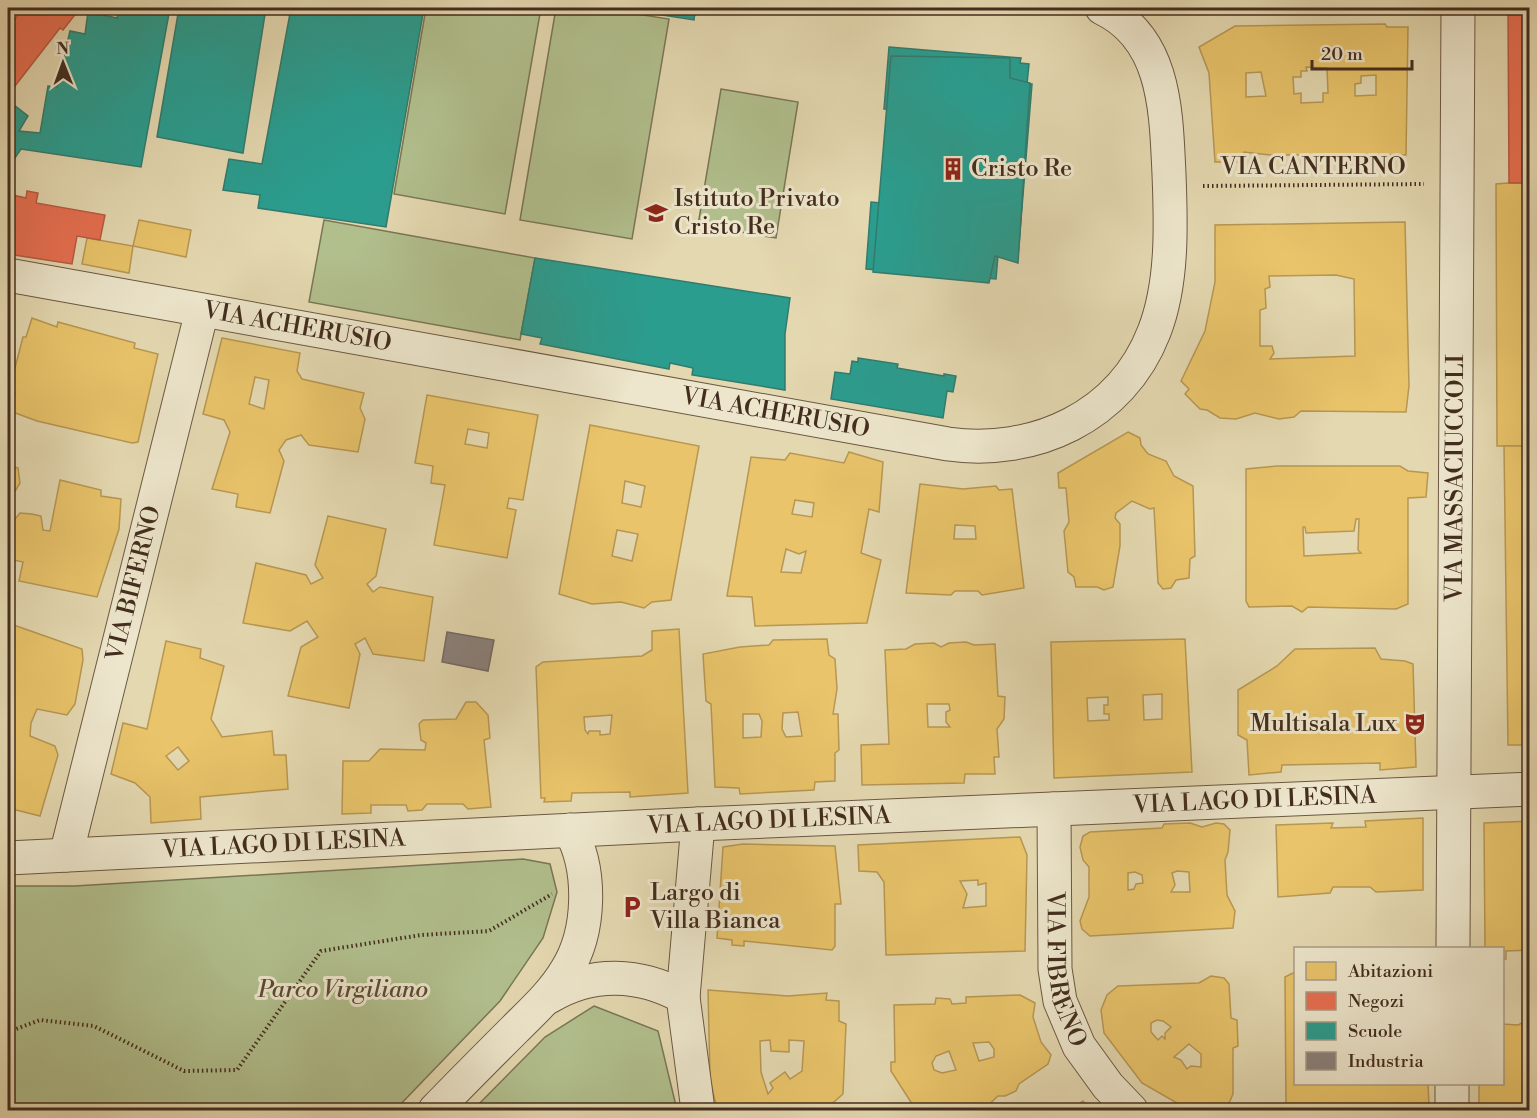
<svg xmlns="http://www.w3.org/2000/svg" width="1537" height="1118" font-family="'Libre Bodoni',serif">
<rect width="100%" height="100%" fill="#e4d8b0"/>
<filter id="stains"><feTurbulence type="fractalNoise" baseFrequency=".00333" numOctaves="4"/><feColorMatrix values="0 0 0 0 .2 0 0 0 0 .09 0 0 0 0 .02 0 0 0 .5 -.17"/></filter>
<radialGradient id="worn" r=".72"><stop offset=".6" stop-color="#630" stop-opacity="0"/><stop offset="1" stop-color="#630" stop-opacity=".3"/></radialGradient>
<!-- green -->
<g fill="#b1bf8d" stroke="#7a7656" stroke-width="1.5">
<path d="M426 8H541L505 214 394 194Z"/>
<path d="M556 8H598L669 19 632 239 520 220Z"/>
<path d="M721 89 798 102 776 238 698 225Z"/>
<path d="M324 220 535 258 520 340 309 302Z"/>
<path d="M523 859 550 864 557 892 543 938 500 1001 395 1110H8V886H75Z"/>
<path d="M594 1006 658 1031 677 1110H473L545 1037Z"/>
</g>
<!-- homes -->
<g fill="#e9c46a" stroke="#b79753" stroke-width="1.5" fill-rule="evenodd">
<path d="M1385 24 1387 27H1408L1406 155H1270L1244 152 1242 162H1215L1209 73 1199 47 1235 26ZM1306 67 1327 68 1328 93H1323V102L1301 103V93L1294 94 1293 77H1301V71H1307ZM1261 72 1266 96 1246 97V73ZM1376 75V95L1355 96V84L1361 83V76Z"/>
<path d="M1509 183H1530V446H1497L1496 184Z"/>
<path d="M139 220 191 230 186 257 133 246Z"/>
<path d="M1405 222 1409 386 1406 412 1301 411 1294 417 1279 419 1255 413 1236 419 1220 418 1207 410 1200 409 1185 394 1189 389 1181 381 1205 331 1215 282V225ZM1336 275 1354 279 1355 356 1270 359 1274 353 1272 346H1260V310L1266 308 1265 289 1270 287 1269 276Z"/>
<path d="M87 238 133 246 129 273 82 264Z"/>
<path d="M32 318 57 327 58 322 135 343 134 348 158 354 138 442 132 443 37 421 10 411 15 393 9 391 23 337H26Z"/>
<path d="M222 338 300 353 297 371 302 379 364 393 360 408 365 419 358 452 309 445 301 435 286 440 279 450 284 461 270 513 236 507 238 494 212 489 230 432 224 420 203 414ZM255 377 269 380 264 409 249 404Z"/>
<path d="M427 395 538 415 523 500 509 498 507 508 516 510 507 558 434 545 445 485 431 483 433 466 415 463ZM468 429 489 433 487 448 465 444Z"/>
<path d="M590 425 699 446 671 600 652 602 644 608 621 602 592 604 559 594ZM625 481 645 486 641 507 622 503ZM617 530 638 534 632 561 612 556Z"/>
<path d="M1128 432 1140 438 1141 445 1148 454 1166 461 1174 476 1193 486 1195 556 1190 559 1189 578 1176 580 1171 588 1163 589 1158 583 1154 508 1150 509 1132 501 1116 513 1115 518 1120 524V546L1113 587 1104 590 1097 587H1076L1074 577 1068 572 1064 531 1069 522 1066 488H1059L1058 473Z"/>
<path d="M1504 446H1530V745H1508Z"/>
<path d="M849 452 883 462 879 512 869 509 861 553 881 560 867 623 755 626 752 597 727 596 751 457 785 460 790 453 844 463ZM795 500 814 503 812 517 792 514ZM786 549 799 554 806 551 801 573 781 572Z"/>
<path d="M8 466 18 468 20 483 14 493 8 516Z"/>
<path d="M1277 466H1400L1408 471 1428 473 1426 497 1408 498V604L1396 609 1308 607 1302 612 1292 606 1249 607 1246 601V469ZM1356 519H1359L1358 550 1361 553 1304 556 1303 527H1305L1306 533 1354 531Z"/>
<path d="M60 480 101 490V496L121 499 119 529 97 597 19 581 23 562 14 560 8 574V522L11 524 20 513 32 514 41 516 43 530 50 531Z"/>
<path d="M920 484 963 489 996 486 999 490 1012 489 1024 588 982 595 978 591H955L951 595 906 593ZM955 525 975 526 976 539H954Z"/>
<path d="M328 516 386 529 376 576 367 584 373 592 380 587 433 597 424 661 373 654 365 638 355 644 360 654 349 708 288 696 301 647 318 637 307 621 290 631 243 623 256 563 306 575 311 584 323 578 315 565Z"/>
<path d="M8 623 82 649 83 660 75 704 67 715 37 709 31 723 30 736 55 746 58 755 40 816 8 808Z"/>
<path d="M679 629 688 793 630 797V792L572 793 571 801 544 802 545 798H541L536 667 543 662 642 656 652 650V631ZM612 715 610 734 600 735V731H589L588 734 585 730 584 717Z"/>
<path d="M827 639 829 655 835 659 837 689 833 714H838L839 750 835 753V781L815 782 814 790 740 794 739 788 715 787 711 704 706 701 703 654 740 647 769 645 773 640ZM798 712 802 736 786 737 782 729 783 713ZM743 714H759L762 721 761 737 743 738Z"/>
<path d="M1185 639 1192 772 1054 778 1051 642ZM1162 694V719L1144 720 1143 695ZM1108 697V705H1104V714H1109V720L1088 721 1087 698Z"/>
<path d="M166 641 201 649 200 658 224 666 211 719 222 737 272 731 274 755H286L288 789 200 797 201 819 151 823 150 797 135 783 111 774 123 723 147 729ZM178 747 189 761 178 770 166 756Z"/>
<path d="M966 642 974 645 995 644 998 696 1005 697 1004 719 997 729 999 757H994L995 774H965L964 783 862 785 861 745 889 744 885 650 906 649 915 644 934 643 941 647 949 643ZM927 704H949L950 710 946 712V722L950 727H928Z"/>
<path d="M1375 648 1381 659 1405 661 1413 664 1416 767 1380 770V763L1282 765 1281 772 1249 775 1247 740 1238 735V690L1277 666 1295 649Z"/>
<path d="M466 702H476L488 715 490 738 484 740 491 807 468 809 463 804H427L422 810 408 811 406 805H371V813L342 814 343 761H369L380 749 425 750 426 743 421 740 419 724 423 720 456 719Z"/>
<path d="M1423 818V890L1376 892 1370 887H1333L1330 893 1278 897 1276 825 1333 823 1331 828 1366 827 1365 821Z"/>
<path d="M1530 821V950L1506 951V959H1502V948H1485L1484 823Z"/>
<path d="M1190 823 1202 827 1216 823 1224 824 1230 830 1228 852 1225 860 1227 895 1235 911 1233 928 1090 936 1082 929 1080 921 1089 897V867L1083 860 1080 847 1083 836 1090 832 1162 828 1164 824ZM1177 871 1189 872 1190 892H1171L1175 885 1172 873ZM1135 872 1142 875 1143 883 1136 884 1134 889 1128 890V873Z"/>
<path d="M1020 837 1027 855 1025 951 886 955 884 882 877 872 859 871 858 845ZM978 880V885L986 883V906L963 908 967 894 960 881Z"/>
<path d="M743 844 835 846 841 904H835V946L832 950 744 941V946L732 945V940L717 938 723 847Z"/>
<path d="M1293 973H1296V1084H1428L1429 1106 1286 1107 1285 977Z"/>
<path d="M1211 976 1224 978 1229 984 1231 1018 1237 1020 1238 1046 1233 1048V1094L1229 1103 1217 1110H1189L1142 1083 1104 1033 1101 1010 1107 995 1118 986 1199 983ZM1157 1020 1163 1021 1171 1027 1165 1033V1039L1162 1036 1158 1040 1151 1032V1023ZM1189 1044 1201 1054V1067L1191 1066 1187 1069 1181 1060 1174 1057Z"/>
<path d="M708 990 788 996 827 993 826 1000 839 1001V1021L846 1024 843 1094 826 1109 818 1108V1110H717L710 1078ZM770 1040 771 1051 789 1052V1040L804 1041 802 1071 790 1079 785 1072 770 1083 773 1088 768 1094 761 1072 760 1041Z"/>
<path d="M1020 995 1035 1003 1033 1017 1041 1042 1051 1055 1048 1064 1019 1084 1016 1091 1005 1096H998L983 1110H916L891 1071V1062H895L894 1005 935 1004 936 998 950 999 952 1004 966 1003V997ZM989 1042 994 1049V1057L979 1061 973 1043ZM949 1051 956 1070 942 1073 934 1070 932 1063 936 1056Z"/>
<path d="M1530 1019V1110H1479V1084H1502V1024L1518 1025Z"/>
<path d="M1083 1101 1091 1110H1070Z"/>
</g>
<!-- shops -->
<g fill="#e76f51" stroke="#b65b42" stroke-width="1.5">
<path d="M23 8H74L78 11 63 30 60 28 8 95V29Z"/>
<path d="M1508 8H1530V183H1509Z"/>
<path d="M27 191 38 193 36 203 105 215 100 240 77 236 72 264 8 254V194L26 198Z"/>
</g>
<!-- schools -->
<g fill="#2a9d8f" stroke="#327b6d" stroke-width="1.5">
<path d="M119 8H170L141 167 21 149 8 168V149L13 143 8 139V112L14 105 28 116 19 131 40 133 48 86 57 87 70 31 85 34 88 12 117 18Z"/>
<path d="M179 8H266L243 153 157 137Z"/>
<path d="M291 8H424L386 227 258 208 260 195 223 190 229 159 262 164Z"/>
<path d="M617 8H668L695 12 694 20Z"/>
<path d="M668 8H704L703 13Z"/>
<path d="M889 47 1021 58 1020 63 1029 64 1027 84H1032L1018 257 998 255 996 279 866 269 871 202 882 203 890 109H884Z"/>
<path d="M891 56 1010 58V78L1030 83 1018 263 995 256 989 283 873 272Z"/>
<path d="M535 258 790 298 785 334V390L692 375 693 368 670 363 669 369 540 344 542 338 521 334Z"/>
<path d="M858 358 898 364 897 368 944 376V374L956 376 953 392 947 391 943 418 831 399 835 372 850 374 852 361 858 362Z"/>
</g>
<!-- industry -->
<path fill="#8a817c" stroke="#756860" stroke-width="1.5" d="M447 632 494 640 488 671 442 662Z"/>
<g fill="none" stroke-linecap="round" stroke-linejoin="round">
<!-- minor casing -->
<g stroke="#6b5842" stroke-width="35">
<g id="minor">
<path id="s1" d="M8 275 948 444C1034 456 1121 417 1154 332 1173 284 1171 224 1169 174 1166 112 1166 38 1102 8"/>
<path id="s2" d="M1054 809 1055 969 1060 1001 1079 1046 1108 1086 1131 1110"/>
<path d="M698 824 683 997 698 1110"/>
<path id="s3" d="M66 855 202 311"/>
<path id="s4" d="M8 858 698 824 1530 789"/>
<path id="s5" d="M1453 948 1458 8"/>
<path d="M549 997C592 971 640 973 683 997"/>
<path d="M435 1110C461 1083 488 1056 515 1029 533 1011 553 993 566 971 591 932 592 869 570 830"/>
<path d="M1452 1110V1084"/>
</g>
</g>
<!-- path -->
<g stroke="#432d1e" stroke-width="4" stroke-dasharray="1.5 3" stroke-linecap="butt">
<path d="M1203 186 1424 184"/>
<path d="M8 1032 40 1020 94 1026 184 1071 237 1070 321 951 421 935 489 931 552 894"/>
</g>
<!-- minor -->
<use href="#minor" stroke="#ede6cc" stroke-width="33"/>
</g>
<!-- icons -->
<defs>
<g id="building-bare" transform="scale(1.8)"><path d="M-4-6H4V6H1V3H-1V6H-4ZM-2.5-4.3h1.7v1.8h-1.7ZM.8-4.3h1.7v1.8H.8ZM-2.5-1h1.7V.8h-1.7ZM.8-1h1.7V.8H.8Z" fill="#8f2418" stroke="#ede6cc" stroke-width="2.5" paint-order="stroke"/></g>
<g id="school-bare" transform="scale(1.8)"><path d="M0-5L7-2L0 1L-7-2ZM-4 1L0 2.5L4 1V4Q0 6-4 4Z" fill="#8f2418" stroke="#ede6cc" stroke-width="2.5" paint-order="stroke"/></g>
<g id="theatre-bare" transform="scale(1.8)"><path d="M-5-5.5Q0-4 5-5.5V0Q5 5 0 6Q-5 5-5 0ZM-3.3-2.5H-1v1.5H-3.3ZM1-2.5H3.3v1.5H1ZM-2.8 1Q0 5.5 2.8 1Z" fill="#8f2418" stroke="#ede6cc" stroke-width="2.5" paint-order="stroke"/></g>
<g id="parking-bare" transform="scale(1.8)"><path d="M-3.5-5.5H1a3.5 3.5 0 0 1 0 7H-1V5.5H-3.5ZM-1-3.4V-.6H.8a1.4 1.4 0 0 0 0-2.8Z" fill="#8f2418" stroke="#ede6cc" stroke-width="2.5" paint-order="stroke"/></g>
</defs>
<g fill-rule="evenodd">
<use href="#building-bare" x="953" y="169"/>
<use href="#school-bare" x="656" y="213"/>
<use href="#theatre-bare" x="1415" y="724"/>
<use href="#parking-bare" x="632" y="907"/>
</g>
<g text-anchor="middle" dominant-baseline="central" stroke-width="6" stroke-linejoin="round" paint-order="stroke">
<!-- street labels -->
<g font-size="24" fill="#432d1e" stroke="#ede6cc">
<text x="1313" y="167">VIA CANTERNO</text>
<text stroke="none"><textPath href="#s1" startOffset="294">VIA ACHERUSIO</textPath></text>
<text stroke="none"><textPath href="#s1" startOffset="780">VIA ACHERUSIO</textPath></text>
<text stroke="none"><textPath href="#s5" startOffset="470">VIA MASSACIUCCOLI</textPath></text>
<text stroke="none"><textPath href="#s3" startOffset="280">VIA BIFERNO</textPath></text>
<text stroke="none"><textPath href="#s4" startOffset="1248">VIA LAGO DI LESINA</textPath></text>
<text stroke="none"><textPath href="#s4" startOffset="762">VIA LAGO DI LESINA</textPath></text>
<text stroke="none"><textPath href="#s4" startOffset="276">VIA LAGO DI LESINA</textPath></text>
<text stroke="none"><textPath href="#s2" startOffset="162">VIA FIBRENO</textPath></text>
</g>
<!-- poi labels -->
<g font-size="24" fill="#432d1e" stroke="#ede6cc" text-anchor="start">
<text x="971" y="169">Cristo Re</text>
<text x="674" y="199">Istituto Privato<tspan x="674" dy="28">Cristo Re</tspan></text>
<text x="1397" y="724" text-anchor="end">Multisala Lux</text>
<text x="650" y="893">Largo di<tspan x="650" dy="28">Villa Bianca</tspan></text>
</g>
<!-- park labels -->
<g font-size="24" font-style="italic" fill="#594a34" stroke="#ede6cc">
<text x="343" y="990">Parco Virgiliano</text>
</g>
</g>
<!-- margin -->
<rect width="1537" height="1118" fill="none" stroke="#e4d8b0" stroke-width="30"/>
<rect x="9" y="9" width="1519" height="1100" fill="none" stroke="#432d1e" stroke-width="3"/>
<rect x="15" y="15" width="1507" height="1088" fill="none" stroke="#432d1e" stroke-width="1.5"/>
<!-- legend -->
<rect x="1294" y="947" width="210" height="138" fill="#ede6cc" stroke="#a99c86" stroke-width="1.5"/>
<rect x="1306" y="962" width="30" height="18" fill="#e9c46a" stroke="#a99c86" stroke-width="1.5"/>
<text x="1348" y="977" font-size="18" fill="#432d1e">Abitazioni</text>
<rect x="1306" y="992" width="30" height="18" fill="#e76f51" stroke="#a99c86" stroke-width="1.5"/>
<text x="1348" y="1007" font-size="18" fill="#432d1e">Negozi</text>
<rect x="1306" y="1022" width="30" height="18" fill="#2a9d8f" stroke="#a99c86" stroke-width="1.5"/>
<text x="1348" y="1037" font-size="18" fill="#432d1e">Scuole</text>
<rect x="1306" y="1052" width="30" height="18" fill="#8a817c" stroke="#a99c86" stroke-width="1.5"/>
<text x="1348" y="1067" font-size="18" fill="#432d1e">Industria</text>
<!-- north arrow -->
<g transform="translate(63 63) rotate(359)" stroke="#ede6cc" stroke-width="4.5" paint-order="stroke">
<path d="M0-4.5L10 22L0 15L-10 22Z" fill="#432d1e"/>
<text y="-9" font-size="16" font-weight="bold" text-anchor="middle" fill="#432d1e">N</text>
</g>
<!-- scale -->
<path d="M1312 60v9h100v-9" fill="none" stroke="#432d1e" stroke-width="3"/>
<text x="1321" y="60" font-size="18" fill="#432d1e" stroke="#ede6cc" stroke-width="4.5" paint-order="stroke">20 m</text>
<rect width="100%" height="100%" filter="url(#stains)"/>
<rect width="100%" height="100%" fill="url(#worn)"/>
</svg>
